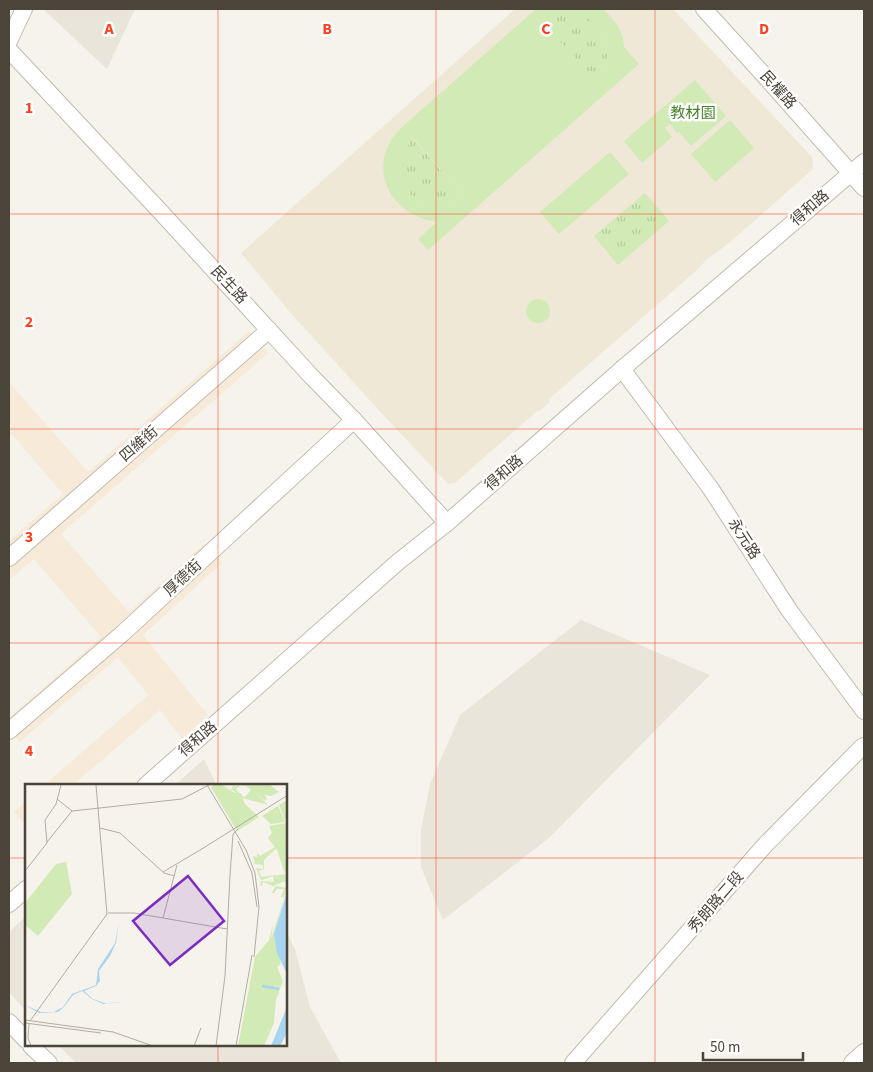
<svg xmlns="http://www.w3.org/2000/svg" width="873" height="1072" font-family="'Source Sans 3','Noto Sans TC',sans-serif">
<defs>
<pattern id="grass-tufts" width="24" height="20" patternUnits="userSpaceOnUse" patternTransform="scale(1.25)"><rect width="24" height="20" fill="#d2eab5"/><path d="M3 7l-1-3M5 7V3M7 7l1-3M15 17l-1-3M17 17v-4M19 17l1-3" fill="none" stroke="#b6ca9c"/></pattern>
</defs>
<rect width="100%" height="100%" fill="#f6f3ec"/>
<!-- residential -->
<g fill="#eae5da">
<path d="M43 9H135L107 69Z"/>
<path d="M581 620 710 675 549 838 443 920 421 867V830L430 784 460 715Z"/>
<path d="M204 759 217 786H174Z"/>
<path d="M26 916V1011L9 992V932Z"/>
<path d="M286 931 295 949 310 1007 341 1063H76L59 1046H286Z"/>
</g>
<!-- commercial -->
<g fill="#f7ead8">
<path d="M249 331 268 353 61 534 129 612 204 544 222 563 143 635 208 715 182 739 160 710 72 786H43L148 695 118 657 20 742 9 729V718L101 637 34 559 9 580V541L63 494 9 431V382L88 472Z"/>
<path d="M26 801V826L14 812Z"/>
</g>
<!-- education -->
<path fill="#efe8d6" d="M515 9H673L812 157 813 169 728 244 707 259 697 270 548 400 550 402 538 412 537 411 455 483 448 484 374 405 288 310 241 253Z"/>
<!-- grass -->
<g fill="url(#grass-tufts)">
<path d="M568 13C573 13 578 14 583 16 610 26 616 62 596 81L543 23 553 17Z"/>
<path d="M413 139 465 197C422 227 378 177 413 139Z"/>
<path d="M645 193 669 221 618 265 594 236Z"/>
</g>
<!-- garden -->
<g fill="#d2eab5" fill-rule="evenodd">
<path d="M536 9H603L614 20 618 26 623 38 624 47 639 64 428 250 418 239 437 222C399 217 372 183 388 146 391 138 397 133 402 127ZM568 13C573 13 578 14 583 16 610 26 616 62 596 81L543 23 553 17ZM413 139H414L465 197C422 227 378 177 413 139Z"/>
<path d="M695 80 726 116 691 146 679 132 677 133 670 124 665 128 672 137 642 163 624 141Z"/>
<path d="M730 120 754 148 715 182 691 154Z"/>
<path d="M610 152 629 174 559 234 540 212Z"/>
<circle cx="538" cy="311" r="12"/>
</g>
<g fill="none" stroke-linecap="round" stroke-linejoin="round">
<!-- minor casing -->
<g stroke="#c2bbae" stroke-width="18">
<g id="minor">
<path d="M704 9 762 73 864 188"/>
<path d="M9 41 24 9"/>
<path d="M9 50 158 209 311 376 354 420 447 523"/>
<path d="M622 369 711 489 789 610 864 711"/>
<path d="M9 558 269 330"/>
<path d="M9 731 123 633 354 420"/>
<path d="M145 786 398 562 447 523 622 369 864 162"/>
<path d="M9 904 26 889"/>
<path d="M9 1022 26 1040"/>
<path d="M31 1046 49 1063"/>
<path d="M573 1063 766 844 862 747 864 746"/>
<path d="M852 1063 864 1052"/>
</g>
</g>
<!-- minor -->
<use href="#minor" stroke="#fff" stroke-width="16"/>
</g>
<!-- grid -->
<path fill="none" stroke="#fc3f1d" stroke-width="1" stroke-opacity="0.55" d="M218 9V786M436 9V1063M655 9V1063M9 214H864M9 429H864M9 643H864M9 858H26M286 858H864M218 1046V1063"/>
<g text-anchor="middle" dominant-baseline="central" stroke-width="5" stroke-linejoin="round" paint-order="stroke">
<!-- street labels -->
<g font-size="15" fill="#4b4439" stroke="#fff">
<text transform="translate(778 90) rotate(48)">民權路</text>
<text transform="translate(810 208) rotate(-41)">得和路</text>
<text transform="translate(229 285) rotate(47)">民生路</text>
<text transform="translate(139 444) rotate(-41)">四維街</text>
<text transform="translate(504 473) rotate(-41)">得和路</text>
<text transform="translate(744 539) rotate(57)">永元路</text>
<text transform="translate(183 578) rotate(-43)">厚德街</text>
<text transform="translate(198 739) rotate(-41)">得和路</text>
<text transform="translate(716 902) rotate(-49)">秀朗路二段</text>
</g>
<!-- park labels -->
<g font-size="15" fill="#4a7f2a" stroke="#fff">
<text x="693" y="113">教材園</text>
</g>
</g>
<!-- overview -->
<g transform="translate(25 784)">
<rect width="262" height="262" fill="#f6f3ec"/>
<path d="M198 1 206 5 209 1H211L207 5 213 1H223L228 3 238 8 242 15 240 17 229 7 243 21 218 14 216 11 220 13 226 6 221 2 215 1 211 5 214 10ZM253 22 260 38 246 40 237 32ZM259 60 262 63 258 72 262 101 259 113H256L259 105H252L248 110 247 108 251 102 261 104 260 97 248 102 238 98 237 102H235L236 97 249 98 248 92 260 90 251 63Z" fill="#d2eab5"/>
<path d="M188 1H197L210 9H216L220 20 234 33 212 47 186 3ZM223 1H245L254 8 246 12 240 11ZM260 17 263 23 262 89 258 84 257 72 261 63 255 61 239 76V85L234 87 236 93 252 91 236 96 231 84 238 85V81L230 80 228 72 232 73V69L235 72 250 63 243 54 247 49 244 42 261 39 254 21ZM41 78 47 110 13 152 0 141V119L31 80ZM262 105 249 150 256 180 252 183 258 197 251 216 249 239 239 262H213L230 173 244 156 248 140 246 155Z" fill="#d2eab5"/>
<path d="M208 15 215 23 222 25 226 31 221 33 219 30 214 38 208 36 198 21ZM205 17 217 29 214 36 208 34 201 23ZM239 195a7 7 0 1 1 14 0a7 7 0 1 1-14 0Z" fill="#d2eab5" fill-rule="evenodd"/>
<path d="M262 108V190L252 169 249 150ZM94 138 91 159 85 172 74 187 75 197 71 202 59 207 68 215 82 220 86 219 92 218 110 219 117 230 110 219 93 218 82 220H78L67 215 57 207 48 211 39 223 33 228 14 229 0 221 16 228H29L38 223 47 210 71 201 73 185 90 159ZM262 223V249L255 262H246Z" fill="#a9d4f2"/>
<path fill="none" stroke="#a9d4f2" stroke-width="2.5" d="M237 202 254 205"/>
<path fill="none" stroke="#b2ada4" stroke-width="1" d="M182 1 221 66 230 89 234 123 229 173M32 15 47 27 157 15 184 1M75 44 95 49 139 89 150 92M213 57 227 89 232 123M22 58 47 27M180 63 263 11M0 87 22 59 20 36 31 20 36 1M138 88 180 63M205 91 208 50 213 45M83 129H109L202 145M138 134 152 81M0 236 88 248 128 262M5 237 82 130 71 1M0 239 76 249M4 240 3 254 6 262M169 262 176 244M191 262 200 192 205 91M211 262 227 171"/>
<path fill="#7b2cbf" fill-opacity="0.15" stroke="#7b2cbf" stroke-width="2.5" d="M163 92 199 137 145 181 108 137Z"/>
<rect width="262" height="262" fill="none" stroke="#4b4439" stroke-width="2.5"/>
</g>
<g font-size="16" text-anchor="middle" font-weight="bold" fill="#fc3f1d" stroke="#fff" stroke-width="5" stroke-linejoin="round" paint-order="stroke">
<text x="109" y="34">A</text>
<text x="327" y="34">B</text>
<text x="546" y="34">C</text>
<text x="764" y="34">D</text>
<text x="29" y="113">1</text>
<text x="29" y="327">2</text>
<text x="29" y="542">3</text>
<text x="29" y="756">4</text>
</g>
<!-- border -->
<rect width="873" height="1072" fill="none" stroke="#4b4439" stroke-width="20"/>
<!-- scale -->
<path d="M703 1052v8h100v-8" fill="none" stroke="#4b4439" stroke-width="2.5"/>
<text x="710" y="1052" font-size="15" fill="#4b4439" stroke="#ffffff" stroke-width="4" paint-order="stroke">50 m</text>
</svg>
